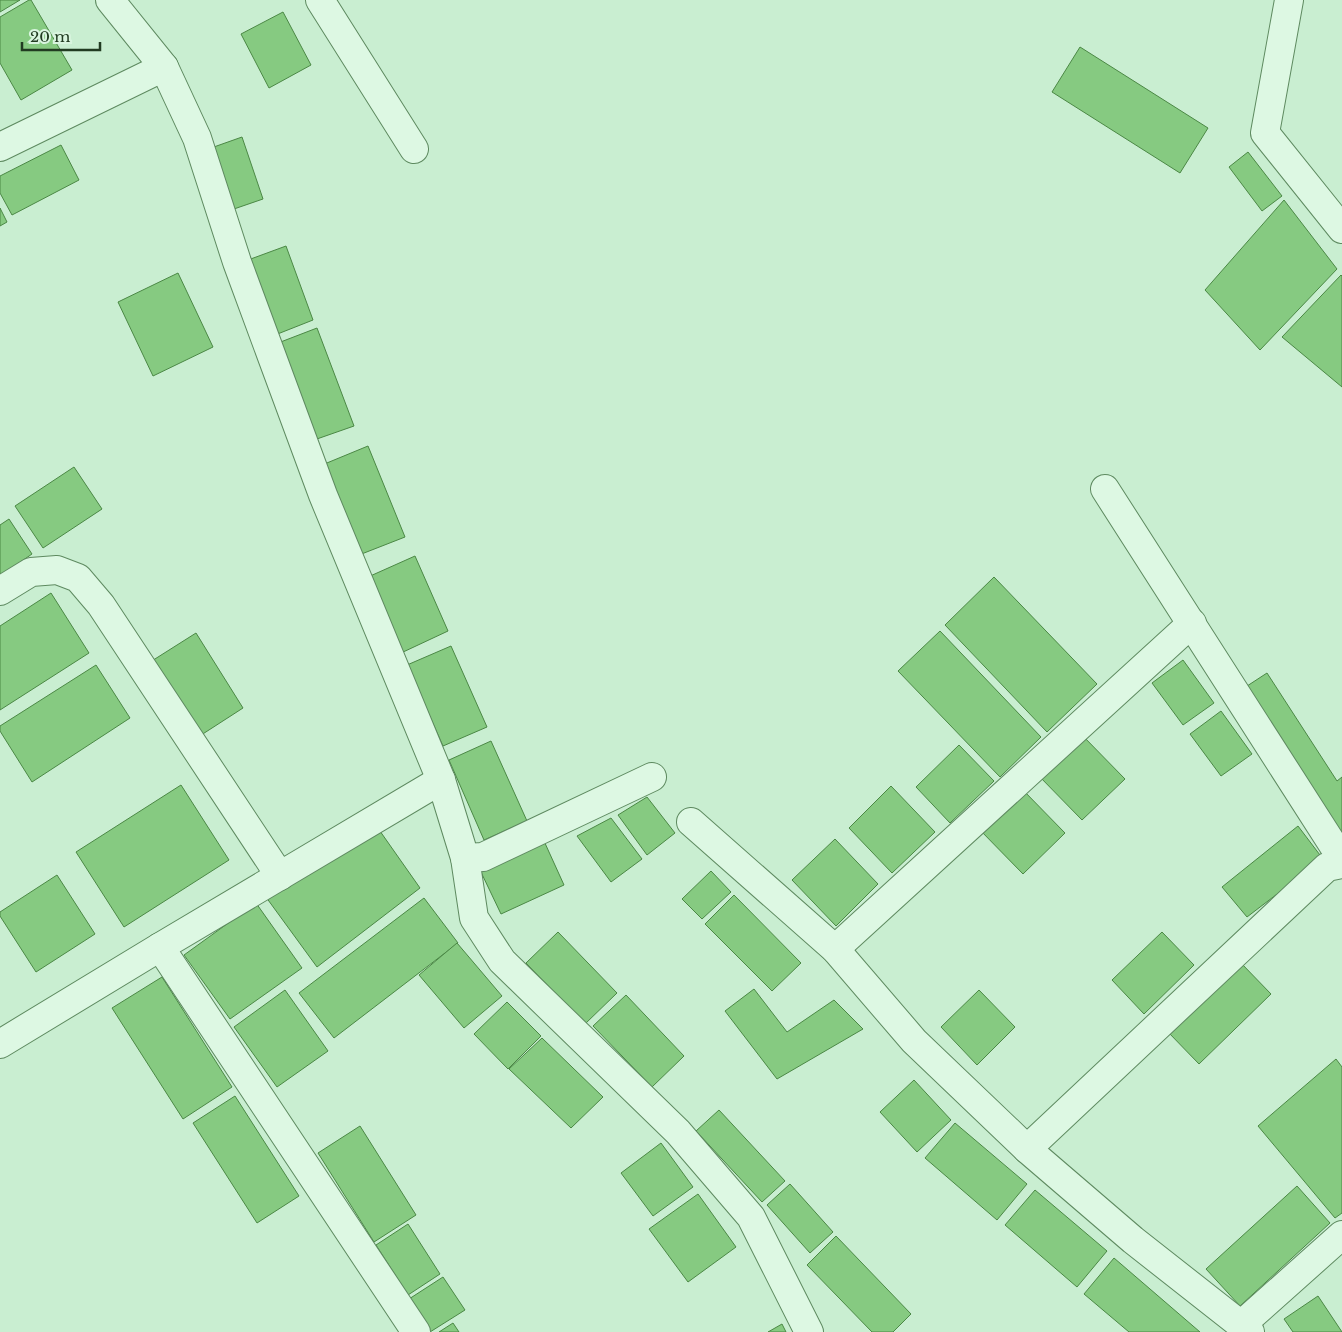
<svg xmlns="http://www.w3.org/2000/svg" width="1342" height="1332" font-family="'Libre Baskerville',serif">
<rect width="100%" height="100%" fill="#c9eed1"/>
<!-- building -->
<g fill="#86ca81" stroke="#4b8845">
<path d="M0 0H20L0 12Z"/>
<path d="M29 0H31L72 70 21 100 0 63V17Z"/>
<path d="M283 12 311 65 269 88 241 34Z"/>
<path d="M1080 47 1208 128 1180 173 1052 92Z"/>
<path d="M242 137 263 199 231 210 211 148Z"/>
<path d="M61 145 79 180 12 215 0 193V176Z"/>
<path d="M1248 152 1282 196 1262 211 1229 167Z"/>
<path d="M1284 200 1337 269 1260 350 1205 290Z"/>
<path d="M0 208 7 222 0 226Z"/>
<path d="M286 246 313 320 275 335 248 260Z"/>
<path d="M178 273 213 347 153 376 118 302Z"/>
<path d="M1341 275 1342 276V387L1282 337Z"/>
<path d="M317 328 354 426 314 440 278 343Z"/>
<path d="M368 446 405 537 359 555 322 465Z"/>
<path d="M74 467 102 509 43 548 15 506Z"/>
<path d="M9 519 32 554 0 576V525Z"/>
<path d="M415 556 448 631 401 653 368 577Z"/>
<path d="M994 577 1097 684 1047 732 945 625Z"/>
<path d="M51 593 89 653 0 710V626Z"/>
<path d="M940 631 1041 737 1000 777 898 671Z"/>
<path d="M196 633 243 708 195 739 147 664Z"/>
<path d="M451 646 487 727 443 746 407 665Z"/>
<path d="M1183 660 1214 703 1183 725 1152 683Z"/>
<path d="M96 665 130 718 32 782 0 731V726Z"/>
<path d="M1267 673 1337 781 1342 777V837L1244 688Z"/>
<path d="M1221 711 1252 754 1221 776 1190 734Z"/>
<path d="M1081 734 1125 779 1082 820 1038 775Z"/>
<path d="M491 741 527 821 484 840 449 760Z"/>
<path d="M959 745 994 781 950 823 916 787Z"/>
<path d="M181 785 229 860 124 927 76 852Z"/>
<path d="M891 786 935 832 892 873 849 828Z"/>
<path d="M1021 788 1065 833 1023 874 979 829Z"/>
<path d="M647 797 675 833 647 855 618 815Z"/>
<path d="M611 818 642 859 611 882 577 836Z"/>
<path d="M375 824 420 888 317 967 263 893Z"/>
<path d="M1298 826 1323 859 1247 917 1222 887Z"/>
<path d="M835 839 878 884 836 926 792 880Z"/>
<path d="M544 841 564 885 501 914 480 870Z"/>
<path d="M711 871 731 892 702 919 682 899Z"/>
<path d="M57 875 95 934 36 972 0 916V912Z"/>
<path d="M734 895 801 963 772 991 705 924Z"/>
<path d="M424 898 458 943 334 1038 299 993Z"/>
<path d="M256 903 302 968 230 1019 184 955Z"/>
<path d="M558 932 617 993 585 1024 526 963Z"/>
<path d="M1162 932 1194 965 1144 1014 1112 980Z"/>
<path d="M457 943 502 996 464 1028 419 975Z"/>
<path d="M1240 962 1271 994 1199 1064 1168 1032Z"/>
<path d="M162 977 232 1087 183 1119 112 1008Z"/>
<path d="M754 989 787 1032 834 1000 863 1029 777 1079 725 1011Z"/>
<path d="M285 990 328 1051 277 1087 234 1027Z"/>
<path d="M979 990 1015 1027 977 1065 941 1027Z"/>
<path d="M626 995 684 1056 652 1087 593 1026Z"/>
<path d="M507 1002 541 1036 508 1069 474 1034Z"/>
<path d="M542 1038 603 1097 571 1128 509 1069Z"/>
<path d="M1336 1059 1342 1067V1213L1335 1218 1258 1126Z"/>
<path d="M914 1080 951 1120 917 1152 880 1112Z"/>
<path d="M235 1096 299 1196 257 1223 193 1123Z"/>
<path d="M719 1110 785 1181 762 1202 696 1131Z"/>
<path d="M955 1123 1027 1184 997 1220 925 1158Z"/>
<path d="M360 1126 416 1215 374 1242 318 1153Z"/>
<path d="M661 1143 693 1187 653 1216 621 1173Z"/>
<path d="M790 1184 833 1232 810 1253 767 1205Z"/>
<path d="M1297 1186 1330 1223 1240 1306 1206 1269Z"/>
<path d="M1035 1190 1107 1251 1077 1287 1005 1225Z"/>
<path d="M698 1194 736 1247 688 1282 649 1229Z"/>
<path d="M408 1224 440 1274 408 1295 376 1245Z"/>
<path d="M836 1236 911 1314 893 1332H872L807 1265Z"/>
<path d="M1114 1258 1200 1332H1129L1084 1294Z"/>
<path d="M443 1277 465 1310 430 1332 409 1299Z"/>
<path d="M1318 1296 1342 1332H1293L1284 1319Z"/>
<path d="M453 1323 459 1332H439Z"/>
<path d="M782 1324 786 1332H768Z"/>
</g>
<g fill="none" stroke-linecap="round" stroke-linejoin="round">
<!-- minor casing -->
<g stroke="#5e8a60" stroke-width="30">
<g id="minor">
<path d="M110 0 164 67 197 138 237 262 323 495 441 780 465 858 474 918 502 961 678 1132 751 1217 809 1332"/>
<path d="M320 0 414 149"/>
<path d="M1289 0 1265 133 1342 229"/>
<path d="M0 147 164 67"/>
<path d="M1105 489 1342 859"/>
<path d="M0 591 31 572 57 570 78 578 101 605 280 876"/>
<path d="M691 822 835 949 914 1041 1027 1149 1133 1240 1250 1332"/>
<path d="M465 858 483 857 652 777"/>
<path d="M160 947 416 1332"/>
<path d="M835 949 1192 623"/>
<path d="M0 1044 160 947 441 780"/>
<path d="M1027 1149 1327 867 1342 864"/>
<path d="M1241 1325 1342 1235"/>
</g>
</g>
<!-- minor -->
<use href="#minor" stroke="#ddf8e3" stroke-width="28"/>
</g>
<!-- scale -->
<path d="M22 42v8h78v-8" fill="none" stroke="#213b21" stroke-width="2.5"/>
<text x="30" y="42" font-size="15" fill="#213b21" stroke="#d9f5df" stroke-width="4" paint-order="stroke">20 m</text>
</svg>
